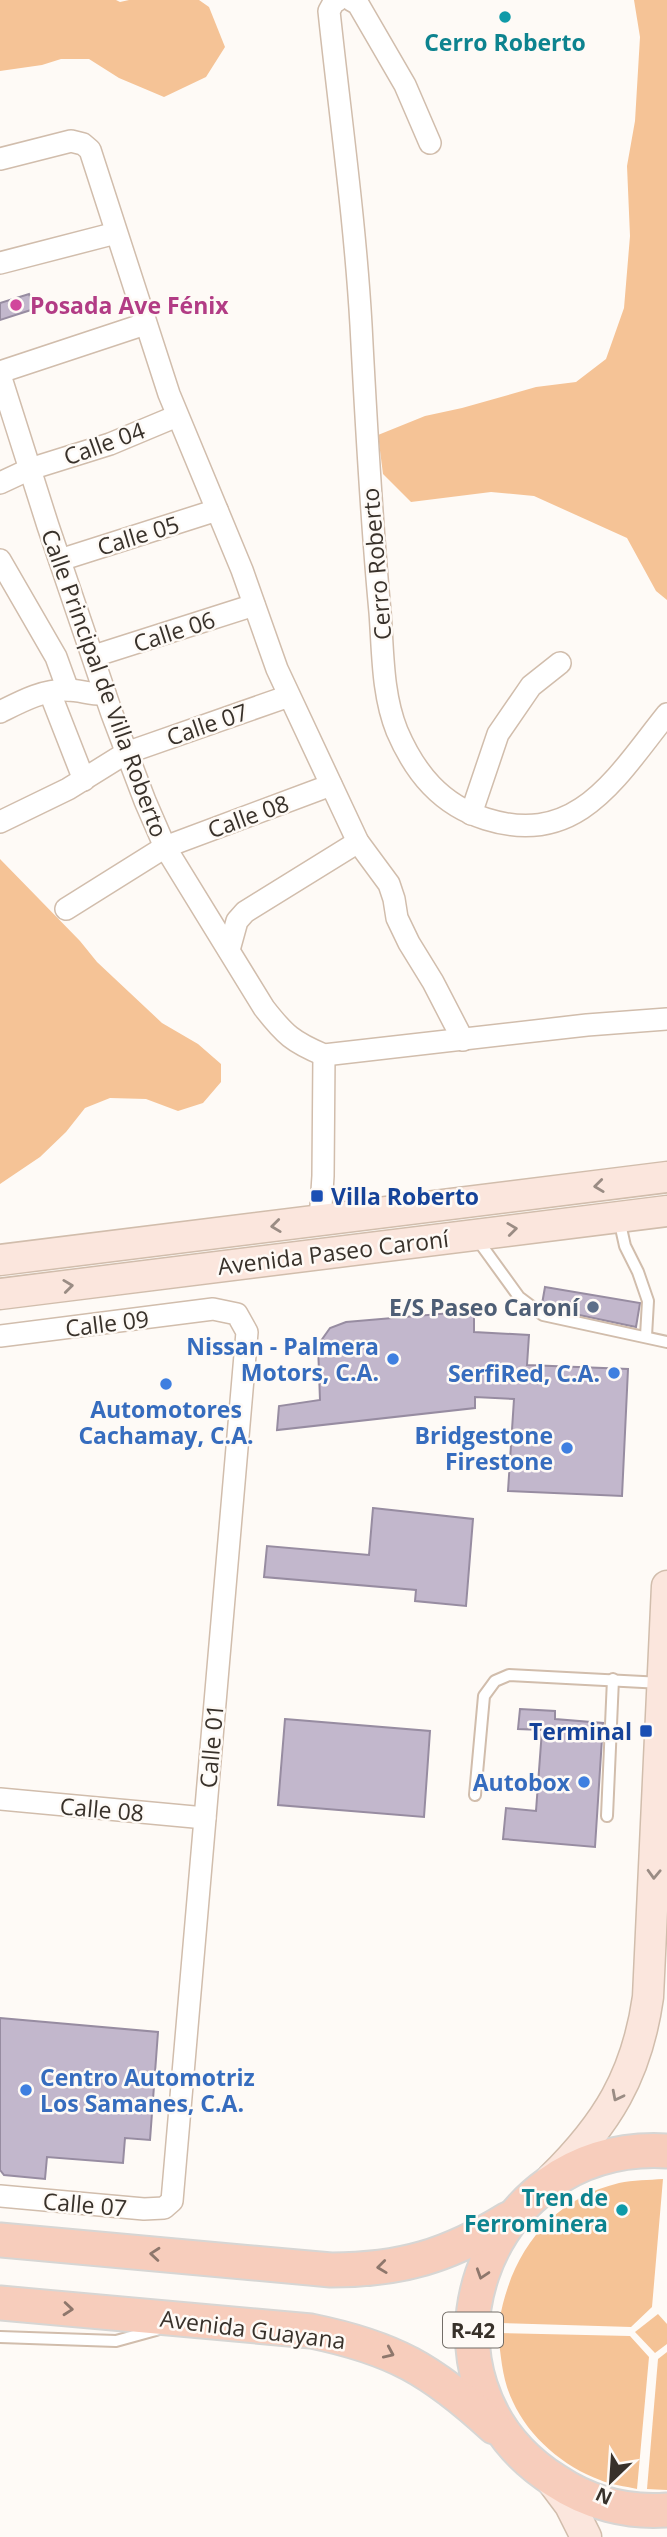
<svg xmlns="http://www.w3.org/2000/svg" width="667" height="2537" font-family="'Open Sans',sans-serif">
<rect width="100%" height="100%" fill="#fefaf6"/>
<!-- green -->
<g fill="#f5c396">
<path d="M0 0H116L120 2 129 0H199L209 7 225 47 206 77 164 97 119 78 89 59H61L42 65 0 71Z"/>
<path d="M634 0H667V600L656 591 627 538 534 496 491 492 411 502 383 474 378 435 425 416 462 408 536 387 576 382 606 359 624 308 630 236 627 166 635 121 640 37Z"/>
<path d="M0 859 80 941 97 962 162 1023 198 1044 221 1064V1082L203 1103 178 1111 146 1099 110 1098 85 1108 66 1132 40 1157 0 1184Z"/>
<path d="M663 2179 652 2307 631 2327 499 2323C510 2255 549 2200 619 2183 633 2180 649 2180 663 2179Z"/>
<path d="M658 2314 667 2324V2344L655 2353 635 2332Z"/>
<path d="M498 2333 630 2336 649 2357 637 2489C625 2486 611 2485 600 2480 564 2467 529 2437 513 2402 502 2380 501 2356 498 2333Z"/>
<path d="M667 2352V2490L647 2489 658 2359Z"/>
</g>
<!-- building -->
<g fill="#c2b7cc" stroke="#978ca1" stroke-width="2">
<path d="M29 294 34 309 0 320V303Z"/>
<path d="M545 1287 640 1303 636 1327 546 1308 542 1304Z"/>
<path d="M474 1311V1332L529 1335 527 1365 628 1369 622 1496 508 1491 514 1399 475 1397V1408L277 1430 279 1406 320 1400 318 1345 330 1328 346 1322Z"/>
<path d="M373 1508 473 1519 466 1606 415 1601 416 1590 264 1577 267 1546 369 1555Z"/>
<path d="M520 1709 555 1711V1719L603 1723 595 1847 503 1839 506 1808 536 1811 542 1730 518 1729Z"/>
<path d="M285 1719 430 1731 424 1817 278 1805Z"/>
<path d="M0 2018 158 2032 150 2140 125 2138 123 2163 47 2157 45 2179 4 2175 0 2170Z"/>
</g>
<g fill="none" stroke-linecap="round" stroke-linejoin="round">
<!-- lane casing -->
<g stroke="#d1bdac" stroke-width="14">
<g id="lane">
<path d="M619 1219 625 1246 638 1272 648 1301 646 1336"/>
<path d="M477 1239 519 1297 543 1315 667 1342"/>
<path d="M475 1795 484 1696 495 1681 509 1675 662 1683"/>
<path d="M607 1816 613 1679"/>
<path d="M0 2337 116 2341 156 2330"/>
</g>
</g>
<!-- street casing -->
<g stroke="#d1bdac" stroke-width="24">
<g id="street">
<path d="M338 0 334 2 329 11C340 115 355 220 361 325 366 421 371 517 380 612 383 651 382 694 397 731 415 773 441 805 486 819 578 848 617 776 667 714"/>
<path d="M351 0 358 4 405 85 430 143"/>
<path d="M0 159 71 141 83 144 90 150 169 394 242 570 277 669 358 842 389 884 394 899 397 918 409 943 433 982 463 1040"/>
<path d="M0 263 116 233"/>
<path d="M0 372 145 324"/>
<path d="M0 375 48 526 112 714 145 801 165 847 264 1008C285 1035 293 1042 324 1055L587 1025 667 1019"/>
<path d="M0 483 30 469 110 444 177 416"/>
<path d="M0 560 56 657 68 690"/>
<path d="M60 560 217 510"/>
<path d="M94 656 254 605"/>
<path d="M50 693 84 780"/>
<path d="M0 712C22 701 42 690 67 690 80 690 92 695 105 694"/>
<path d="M471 814 498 734 531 686 560 663"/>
<path d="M0 822 68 789 126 753 289 696"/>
<path d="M66 909 165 847 331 785"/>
<path d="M229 950 237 921 245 912 358 842"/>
<path d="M320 1221 323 1176 324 1055"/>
<path d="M0 1336 213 1309 237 1314 247 1332 172 2201 164 2208 144 2209 0 2196"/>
<path d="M0 1799 205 1818"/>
</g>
</g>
<!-- secondary casing -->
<g stroke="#d1bdac" stroke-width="33">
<g id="secondary">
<path d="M0 1260 667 1177"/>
<path d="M0 1294 667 1211"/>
<path d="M551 2179C607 2124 637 2075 648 1997L667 1586"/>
<path d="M549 2477 570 2505 586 2537"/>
</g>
</g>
<!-- primary casing -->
<g stroke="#d7d6d4" stroke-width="37">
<g id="primary">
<path d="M667 2151C480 2140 398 2381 556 2481 589 2503 628 2513 667 2510"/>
<path d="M0 2240 331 2270C401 2270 448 2256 508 2219"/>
<path d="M0 2303 311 2331C394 2348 432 2370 494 2427"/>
</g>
</g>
<!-- lane -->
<use href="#lane" stroke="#fff" stroke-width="10"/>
<!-- street -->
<use href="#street" stroke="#fff" stroke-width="21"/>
<!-- secondary -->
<use href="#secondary" stroke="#fbe6dd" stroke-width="30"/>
<!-- primary -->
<use href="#primary" stroke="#f7cdbc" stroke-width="33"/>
</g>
<!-- one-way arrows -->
<defs><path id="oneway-chevron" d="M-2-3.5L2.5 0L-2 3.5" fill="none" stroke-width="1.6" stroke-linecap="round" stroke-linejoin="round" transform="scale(1.75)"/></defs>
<g stroke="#9a8c84">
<use href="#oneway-chevron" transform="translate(599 1186) rotate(173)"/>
<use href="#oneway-chevron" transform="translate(276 1226) rotate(173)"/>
<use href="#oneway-chevron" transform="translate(512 1229) rotate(-7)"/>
<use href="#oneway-chevron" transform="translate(68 1286) rotate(-7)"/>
<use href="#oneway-chevron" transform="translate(654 1874) rotate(92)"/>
<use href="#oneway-chevron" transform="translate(617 2096) rotate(117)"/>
</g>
<g stroke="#8e776c">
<use href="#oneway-chevron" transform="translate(155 2254) rotate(-175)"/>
<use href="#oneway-chevron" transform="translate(382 2267) rotate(173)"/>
<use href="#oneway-chevron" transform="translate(482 2274) rotate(108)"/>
<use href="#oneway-chevron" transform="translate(68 2309) rotate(5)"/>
<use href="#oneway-chevron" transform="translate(389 2353) rotate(24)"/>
</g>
<!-- markers -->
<g fill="#0f9aa8" stroke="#fefaf6" stroke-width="2.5">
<circle cx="505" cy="17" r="7"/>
<circle cx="622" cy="2210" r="7"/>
</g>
<circle fill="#d1479c" stroke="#fefaf6" stroke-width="2.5" cx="16" cy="305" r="7"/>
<g fill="#1a4fb4" stroke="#fefaf6" stroke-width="2.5">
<rect x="310" y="1189" width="14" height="14" rx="3.5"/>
<rect x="639" y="1724" width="14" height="14" rx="3.5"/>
</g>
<circle fill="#5c6f8a" stroke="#fefaf6" stroke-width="2.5" cx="593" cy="1307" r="7"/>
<g fill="#3f7fe0" stroke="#fefaf6" stroke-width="2.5">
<circle cx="393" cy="1359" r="7"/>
<circle cx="614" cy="1373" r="7"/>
<circle cx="166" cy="1384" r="7"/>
<circle cx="567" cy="1448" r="7"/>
<circle cx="584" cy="1782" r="7"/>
<circle cx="26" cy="2090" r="7"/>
</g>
<g text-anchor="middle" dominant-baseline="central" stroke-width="5" stroke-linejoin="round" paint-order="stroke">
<!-- shield labels -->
<rect fill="#fefaf6" stroke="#736d67" stroke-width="2" x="443" y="2312.5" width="60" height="35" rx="5"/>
<g font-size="21" font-weight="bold" fill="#38312a">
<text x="473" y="2330">R-42</text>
</g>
<!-- culture labels -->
<g font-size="23" font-weight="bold" fill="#0d838f" stroke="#fefaf6">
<text x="505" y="42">Cerro Roberto</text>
<text x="608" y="2197" text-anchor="end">Tren de<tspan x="608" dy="26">Ferrominera</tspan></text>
</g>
<!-- hotel labels -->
<g font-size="23" font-weight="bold" fill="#b23c85" stroke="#fefaf6" text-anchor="start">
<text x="30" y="305">Posada Ave Fénix</text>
</g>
<!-- street labels -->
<g font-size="23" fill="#38312a" stroke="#fefaf6">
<text transform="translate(104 443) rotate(-20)">Calle 04</text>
<text transform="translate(138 535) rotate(-17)">Calle 05</text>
<text transform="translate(376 564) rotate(-95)">Cerro Roberto</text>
<text transform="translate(174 631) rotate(-18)">Calle 06</text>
<text transform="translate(105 683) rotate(70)">Calle Principal de Villa Roberto</text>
<text transform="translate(207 724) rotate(-19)">Calle 07</text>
<text transform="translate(248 816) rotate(-20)">Calle 08</text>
<text transform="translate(333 1252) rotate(-7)">Avenida Paseo Caroní</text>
<text transform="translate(107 1323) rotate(-7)">Calle 09</text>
<text transform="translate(211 1746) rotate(-85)">Calle 01</text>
<text transform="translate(102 1809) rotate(5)">Calle 08</text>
<text transform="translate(85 2204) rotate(5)">Calle 07</text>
<text transform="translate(253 2329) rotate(7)">Avenida Guayana</text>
</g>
<!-- transit labels -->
<g font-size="23" font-weight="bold" fill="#164399" stroke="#fefaf6" text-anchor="start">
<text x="331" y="1196">Villa Roberto</text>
<text x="632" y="1731" text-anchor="end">Terminal</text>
</g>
<!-- service labels -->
<g font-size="23" font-weight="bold" fill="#4e5e75" stroke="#fefaf6" text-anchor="end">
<text x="579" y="1307">E/S Paseo Caroní</text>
</g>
<!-- shop labels -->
<g font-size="23" font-weight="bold" fill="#366cbe" stroke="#fefaf6" text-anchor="end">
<text x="379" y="1346">Nissan - Palmera<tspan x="379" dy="26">Motors, C.A.</tspan></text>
<text x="600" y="1373">SerfiRed, C.A.</text>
<text x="166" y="1409" text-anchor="middle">Automotores<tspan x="166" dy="26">Cachamay, C.A.</tspan></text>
<text x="553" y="1435">Bridgestone<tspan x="553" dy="26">Firestone</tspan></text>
<text x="570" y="1782">Autobox</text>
<text x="40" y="2077" text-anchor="start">Centro Automotriz<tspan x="40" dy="26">Los Samanes, C.A.</tspan></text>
</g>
</g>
<!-- north arrow -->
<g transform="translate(611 2481) rotate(205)" stroke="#fefaf6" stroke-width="5" paint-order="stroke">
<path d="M0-5L12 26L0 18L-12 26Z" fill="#38312a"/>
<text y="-10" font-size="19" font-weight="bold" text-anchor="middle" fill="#38312a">N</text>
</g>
</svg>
